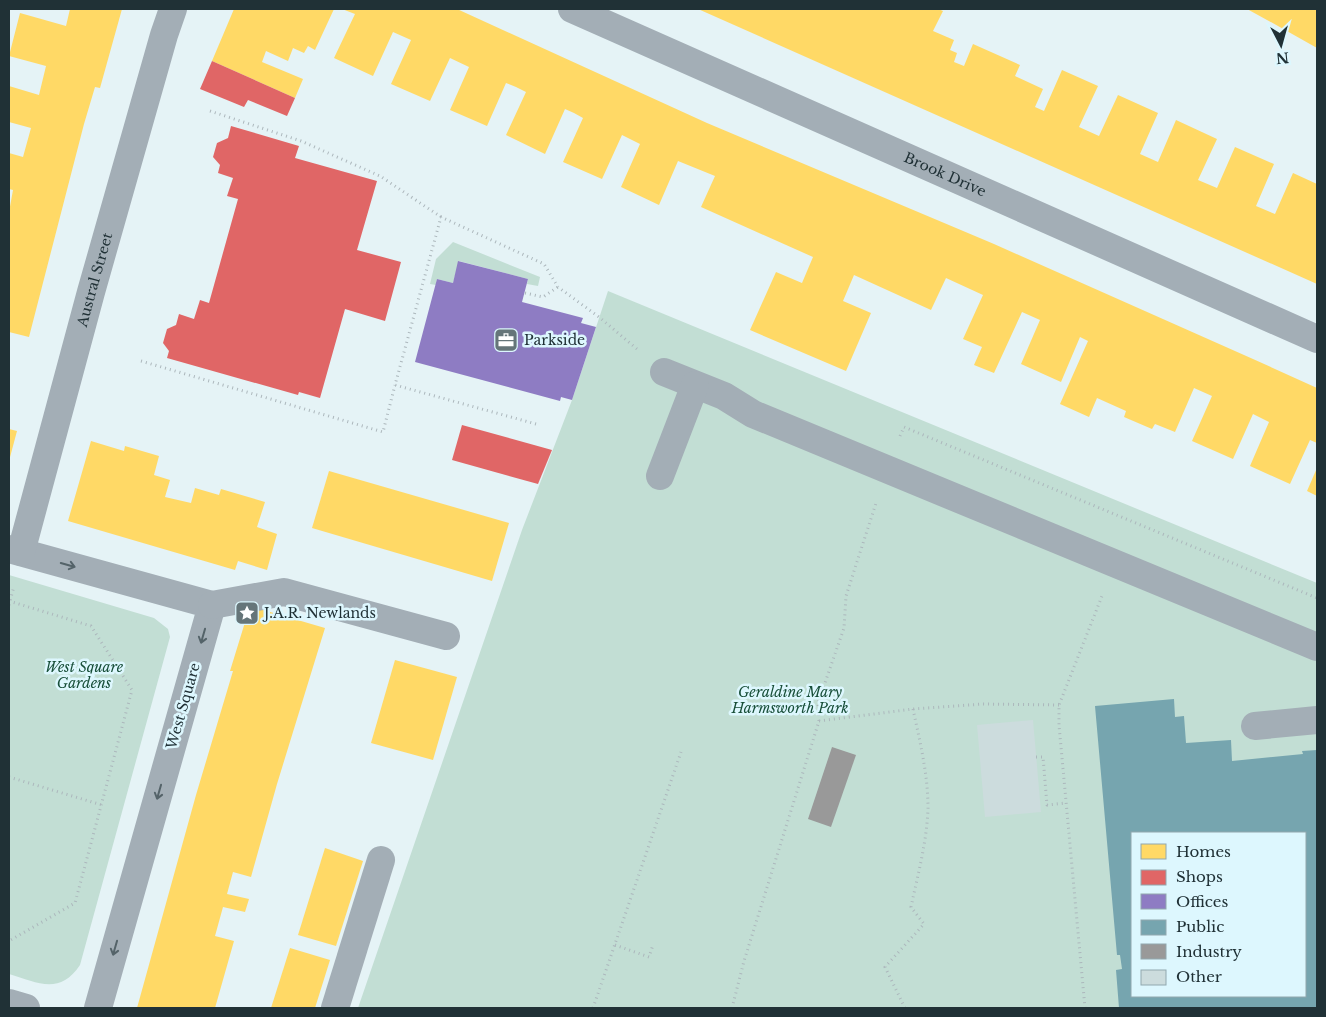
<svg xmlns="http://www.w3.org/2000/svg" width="1326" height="1017" font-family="'Libre Baskerville',serif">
<rect width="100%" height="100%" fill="#e5f3f6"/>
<!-- green -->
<g fill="#c2ded4" fill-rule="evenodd">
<path d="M453 242 540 277 538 286 527 284 528 279 459 261 453 283 437 279 436 285 430 284 436 259Z"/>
<path d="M608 291 1317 583V1008H358L522 530 572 400ZM1132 833H1305V996H1132Z"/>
<path d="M9 575 154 618 168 629 170 637 80 965C60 995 38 983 9 974Z"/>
</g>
<!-- homes -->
<g fill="#ffd966">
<path d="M70 9H122L100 88 95 87 84 124 29 337 9 332V212L13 190 9 189V153L23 157 31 128 9 122V86L39 95 46 66 9 56 20 13 66 26Z"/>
<path d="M234 9H334L315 50 308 46 304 53 293 48 288 61 266 51 262 62 303 79 295 98 212 61Z"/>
<path d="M342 9H457L707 123 994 244 1253 359 1317 388V443L1310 440 1290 484 1250 466 1269 422 1253 414 1233 459 1192 441 1212 396 1194 388 1175 432 1155 424 1152 429 1124 417 1126 411 1097 398 1089 417 1060 404 1088 341 1080 337 1061 382 1021 364 1040 320 1022 312 994 373 974 365 982 347 963 339 983 295 946 278 931 310 854 275 843 301 871 313 846 371 750 330 776 272 802 283 813 257 701 207 715 176 678 161 659 205 621 187 640 144 622 135 602 179 563 162 583 118 574 113 565 109 545 154 506 135 526 92 516 87 506 83 487 126 450 110 469 67 450 58 430 101 391 84 411 40 393 32 373 76 334 58 355 14Z"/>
<path d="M698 9H938L943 11 933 31 954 40 950 50 957 53 954 62 964 66 973 44 1020 65 1015 76 1043 89 1035 107 1044 111 1062 70 1098 86 1079 127 1099 136 1118 95 1158 113 1140 154 1158 162 1176 120 1217 139 1198 180 1217 188 1235 147 1274 164 1256 206 1275 214 1293 173 1317 184V284Z"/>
<path d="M1247 9H1317V48L1278 26Z"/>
<path d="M9 429 17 431 9 461Z"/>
<path d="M91 441 124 451 125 446 159 456 154 475 170 480 165 497 191 503 195 488 219 495 221 489 265 502 257 527 277 534 267 570 238 561 235 570 68 521Z"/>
<path d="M1317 468V496L1307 491Z"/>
<path d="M329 471 509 523 492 581 312 528Z"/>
<path d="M250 606 325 628 277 784 251 877 233 872 227 894 249 899 245 912 223 907 215 936 234 941 215 1008H137L196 795 233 671H230Z"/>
<path d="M395 660 457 677 433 760 371 743Z"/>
<path d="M325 848 363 861 336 946 298 935Z"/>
<path d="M290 948 330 960 315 1008H271Z"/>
</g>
<!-- shops -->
<g fill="#e06666">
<path d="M212 61 295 98 287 116 248 100 244 107 200 89Z"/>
<path d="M231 126 299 146 295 158 377 181 357 250 401 262 385 321 345 309 320 398 299 392 298 395 167 358 169 351 163 343 167 329 176 325 179 314 194 319 200 300 209 303 238 199 227 196 233 178 218 173 220 165 213 157 217 143 228 138Z"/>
<path d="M462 425 552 450 538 484 452 460Z"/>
</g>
<!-- offices -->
<path fill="#8e7cc3" d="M458 261 528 279 522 302 583 318 581 323 596 327 572 400 561 397 560 401 415 362 437 279 453 283Z"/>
<!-- public -->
<path fill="#76a5af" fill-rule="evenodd" d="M1174 699 1175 717 1184 716 1186 743 1231 740 1232 761 1303 754 1302 751 1317 750V1008H1119L1116 970 1122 969 1120 955H1117L1095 706ZM1132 833H1305V996H1132Z"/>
<!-- industry -->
<path fill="#999" d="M832 747 856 755 831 827 808 819Z"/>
<!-- building -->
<path fill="#ccdcdd" d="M1033 720 1041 812 985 817 977 725Z"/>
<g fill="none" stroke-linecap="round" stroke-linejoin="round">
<!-- path -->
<g stroke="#acb7bc" stroke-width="3" stroke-dasharray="1 4" stroke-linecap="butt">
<path d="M210 111 301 141 380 176 441 217"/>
<path d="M525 293 543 297 558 287"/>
<path d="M141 361 383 432 395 385"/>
<path d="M536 424 395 385 441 217 544 264 558 287 599 317 637 349"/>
<path d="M900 436 904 427 1317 598"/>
<path d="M9 601 91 626 132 690 75 903 9 941"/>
<path d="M9 605 14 586"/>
<path d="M819 721 913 709 983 704 1059 705"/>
<path d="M1036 757H1043L1047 805 1066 803"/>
<path d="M9 777 102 805"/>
<path d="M615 945 649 957 653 945"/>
<path d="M593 1008 681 752"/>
<path d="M732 1008 744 961 819 721 818 703 844 628 846 596 876 503"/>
<path d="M905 1008 885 967 924 924 911 907C918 874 927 841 928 808 928 774 920 742 913 709"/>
<path d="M1085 1008 1059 725V705L1102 596"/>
</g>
<!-- minor -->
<g stroke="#a3aeb6" stroke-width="28">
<path id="s1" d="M572 9 1317 339"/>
<path d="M664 372 724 396 753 414 1317 647"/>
<path d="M660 476 695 385"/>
<path d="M9 549 212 605 98 1008"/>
<path id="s2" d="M21 552 91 292 164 35 173 9"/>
<path d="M212 605 284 592 446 636"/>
<path d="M1255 726 1317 720"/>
<path d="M9 1003 26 1008"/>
<path d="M335 1008 381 860"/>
</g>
</g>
<!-- one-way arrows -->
<defs><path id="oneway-shaft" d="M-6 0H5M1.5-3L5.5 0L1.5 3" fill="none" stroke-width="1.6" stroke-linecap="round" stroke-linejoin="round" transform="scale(1.25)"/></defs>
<g stroke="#546369">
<use href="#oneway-shaft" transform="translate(68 565) rotate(16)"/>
<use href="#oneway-shaft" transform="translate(203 636) rotate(106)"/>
<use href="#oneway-shaft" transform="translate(159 792) rotate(106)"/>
<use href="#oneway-shaft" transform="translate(115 948) rotate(106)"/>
</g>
<!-- icons -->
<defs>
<g id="office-square" transform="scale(1.25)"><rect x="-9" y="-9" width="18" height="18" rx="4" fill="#657579" stroke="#ddf7fe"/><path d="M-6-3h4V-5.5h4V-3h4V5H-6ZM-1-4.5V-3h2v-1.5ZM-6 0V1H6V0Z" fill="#fff"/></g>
<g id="sight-square" transform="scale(1.25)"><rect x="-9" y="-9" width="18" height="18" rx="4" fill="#657579" stroke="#ddf7fe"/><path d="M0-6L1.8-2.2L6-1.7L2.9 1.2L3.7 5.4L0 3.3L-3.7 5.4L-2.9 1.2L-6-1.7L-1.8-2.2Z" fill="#fff"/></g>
</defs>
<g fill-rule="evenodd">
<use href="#office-square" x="506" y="340"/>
<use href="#sight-square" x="247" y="613"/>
</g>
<g text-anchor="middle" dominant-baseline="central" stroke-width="5" stroke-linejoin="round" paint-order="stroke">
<!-- street labels -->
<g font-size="14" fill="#203136" stroke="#ddf7fe">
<text stroke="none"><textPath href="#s1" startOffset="408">Brook Drive</textPath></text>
<text stroke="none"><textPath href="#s2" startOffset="282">Austral Street</textPath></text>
<text transform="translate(183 706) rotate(-74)">West Square</text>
</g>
<!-- poi labels -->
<g font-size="14" fill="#203136" stroke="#ddf7fe" text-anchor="start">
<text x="524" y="340">Parkside</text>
<text x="264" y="613">J.A.R. Newlands</text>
</g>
<!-- park labels -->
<g font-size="14" font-style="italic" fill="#174e38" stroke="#ddf7fe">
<text x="84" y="667">West Square<tspan x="84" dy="16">Gardens</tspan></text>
<text x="790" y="692">Geraldine Mary<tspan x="790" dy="16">Harmsworth Park</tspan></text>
</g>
</g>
<!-- border -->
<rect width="1326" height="1017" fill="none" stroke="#203136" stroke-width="20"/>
<!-- legend -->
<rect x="1131" y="832" width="175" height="165" fill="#ddf7fe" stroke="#91a8ae"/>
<rect x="1141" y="844" width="25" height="15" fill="#ffd966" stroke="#91a8ae"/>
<text x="1176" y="857" font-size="15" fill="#203136">Homes</text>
<rect x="1141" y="870" width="25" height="15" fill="#e06666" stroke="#91a8ae"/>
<text x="1176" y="882" font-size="15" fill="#203136">Shops</text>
<rect x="1141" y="894" width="25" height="15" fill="#8e7cc3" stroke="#91a8ae"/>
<text x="1176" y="907" font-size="15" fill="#203136">Offices</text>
<rect x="1141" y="920" width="25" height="15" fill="#76a5af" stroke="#91a8ae"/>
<text x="1176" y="932" font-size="15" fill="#203136">Public</text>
<rect x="1141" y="944" width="25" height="15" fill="#999999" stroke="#91a8ae"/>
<text x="1176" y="957" font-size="15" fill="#203136">Industry</text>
<rect x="1141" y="970" width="25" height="15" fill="#ccdcdd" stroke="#91a8ae"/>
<text x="1176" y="982" font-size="15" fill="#203136">Other</text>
<!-- north arrow -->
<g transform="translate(1281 45) rotate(174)" stroke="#ddf7fe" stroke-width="4" paint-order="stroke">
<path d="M0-4L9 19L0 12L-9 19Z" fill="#203136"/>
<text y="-8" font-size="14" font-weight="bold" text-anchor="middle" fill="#203136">N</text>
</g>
</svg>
